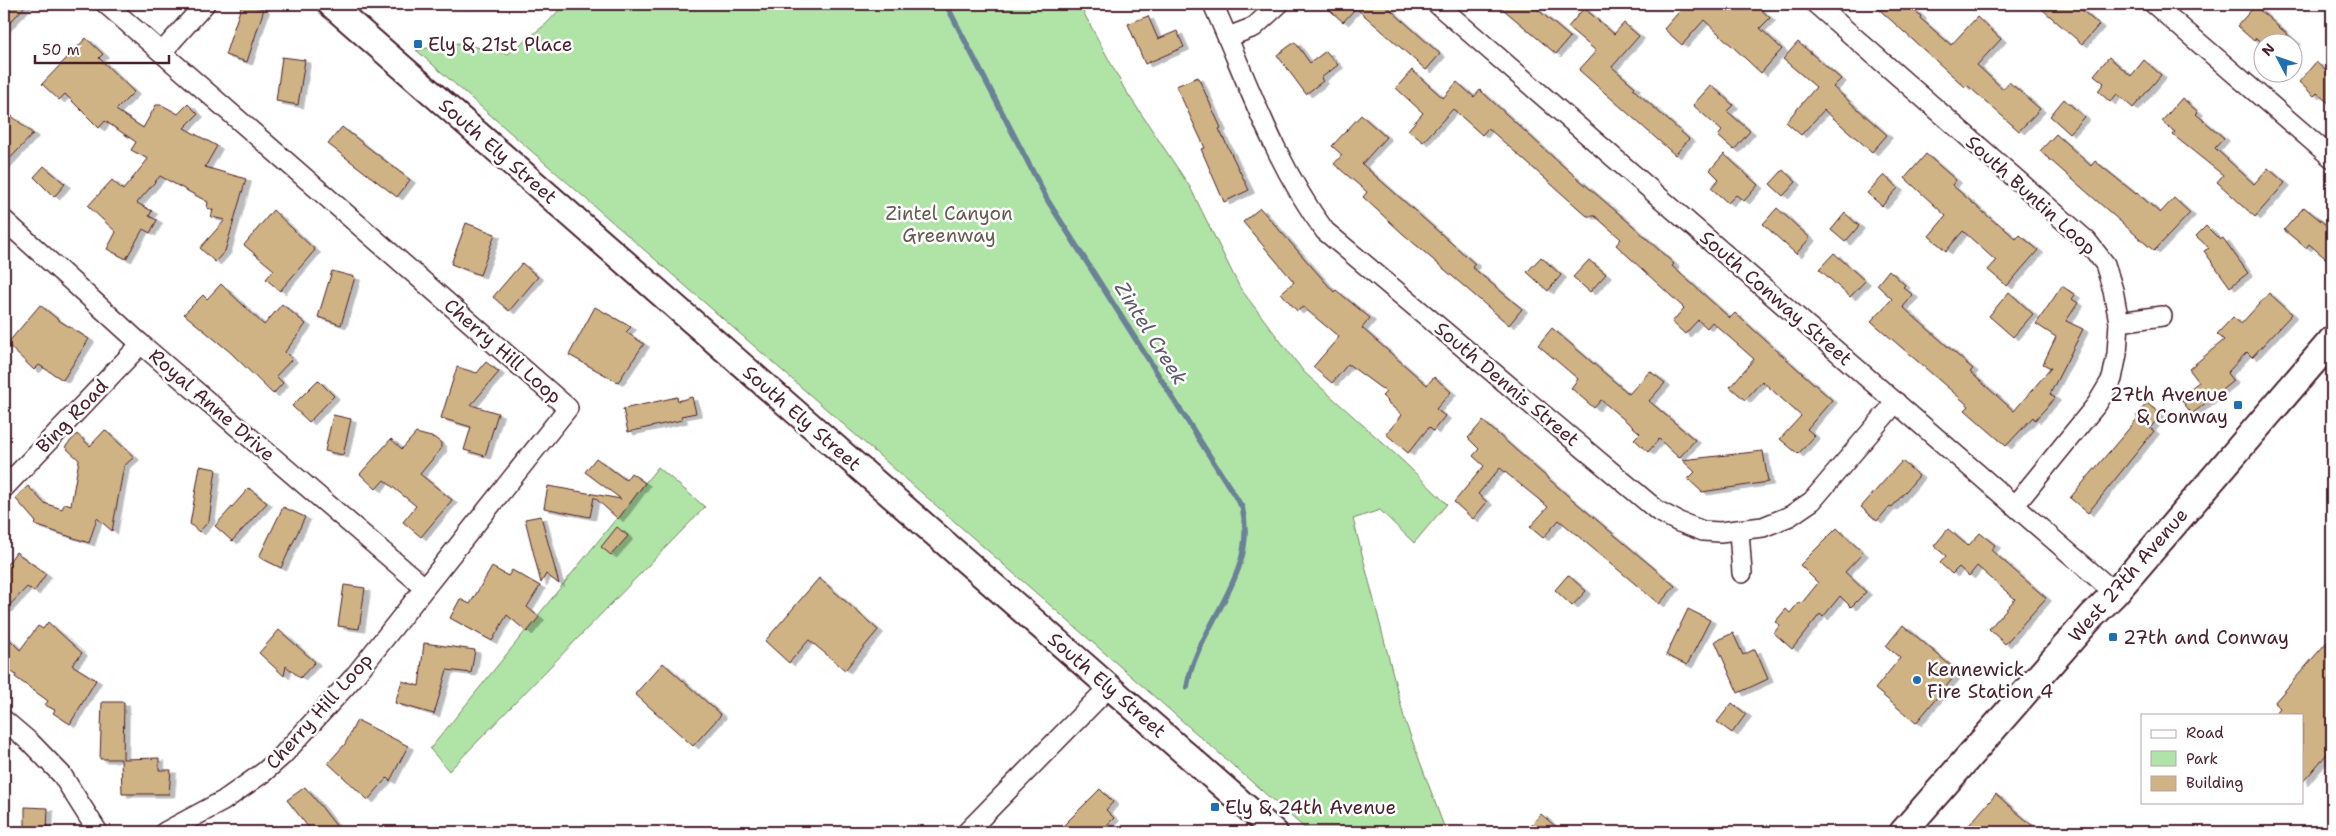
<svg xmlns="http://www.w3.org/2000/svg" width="2336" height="836" font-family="'Shantell Sans',sans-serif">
<defs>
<filter id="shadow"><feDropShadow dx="5.5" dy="3" stdDeviation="0" flood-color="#0004"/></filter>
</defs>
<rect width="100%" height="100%" fill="#fff"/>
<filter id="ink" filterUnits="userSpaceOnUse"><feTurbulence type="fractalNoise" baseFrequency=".02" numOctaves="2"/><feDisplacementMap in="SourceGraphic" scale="10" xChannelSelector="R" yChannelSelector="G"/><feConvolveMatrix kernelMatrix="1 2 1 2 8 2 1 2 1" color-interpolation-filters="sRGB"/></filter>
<g filter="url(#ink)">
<!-- green -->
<g fill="#afe4a6" stroke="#7c8268">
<path d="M565 4H1079L1124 88 1190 187 1240 288 1304 372 1404 462 1447 504 1414 543 1380 510 1353 519 1405 721 1446 832H1309L416 50 458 43 508 54 546 24Z"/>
<path d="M658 467 705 507 449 771 430 749Z"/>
</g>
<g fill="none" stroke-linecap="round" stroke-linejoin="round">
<!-- stream -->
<path stroke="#6b8198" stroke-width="5.5" d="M946 4 1048 201 1242 507C1260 574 1197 625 1187 687"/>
</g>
<!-- building -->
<g fill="#cfb384" stroke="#4a1f2b" filter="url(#shadow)">
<path d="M4 4H27L4 29Z"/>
<path d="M242 4 264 9 247 62 225 55Z"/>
<path d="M1323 4H1384L1440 54 1426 70 1356 8 1343 22Z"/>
<path d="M1497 4H1531L1570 37 1556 54Z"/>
<path d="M1686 4H1755L1770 18 1760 28 1782 49 1761 73 1704 20 1682 45 1664 29Z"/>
<path d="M1873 4H1908L1921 16 1920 18 1951 45 1977 17 2001 39 1977 65 2003 89 2009 82 2040 109 2019 131 1967 85 1965 87Z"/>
<path d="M2036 4H2075L2099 25 2082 44Z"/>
<path d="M2255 6 2296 42H2261L2256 38 2254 41 2237 26Z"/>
<path d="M1584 8 1614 34 1624 23 1639 36 1612 67 1635 87 1633 89 1689 139 1675 155 1579 70 1596 51 1568 27Z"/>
<path d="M1148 16 1158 39 1177 31 1184 47 1145 64 1128 24Z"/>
<path d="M86 38 103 54 99 58 134 92 116 110 143 128 156 105H162L178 114 188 104 198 114 184 128 217 146 205 167 246 179 225 251 215 262 200 248 225 220 211 217 213 210 207 208 208 202 160 176 137 203 152 211 149 216 157 220 150 233 143 229 126 259 107 249 116 232 88 206 112 180 123 190 148 159 131 150 136 142 105 121 99 128 65 94 59 100 42 84Z"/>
<path d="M1295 42 1310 63 1326 51 1338 65 1321 78 1323 81 1306 94 1277 55Z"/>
<path d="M1798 42 1841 79 1833 87 1887 135 1872 152 1824 110 1801 135 1786 122 1816 87 1783 59Z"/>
<path d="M282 57 305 60 298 105 276 101Z"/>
<path d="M2109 57 2131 76 2144 60 2161 75 2133 108 2117 94 2110 102 2098 91 2104 83 2094 75Z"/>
<path d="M2316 62 2332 76V106L2317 93 2314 96 2299 82Z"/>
<path d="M1412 70 1443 98 1457 82 1474 97 1480 90 1554 158 1632 225 1674 264 1672 266 1730 318 1735 313 1832 400 1807 429 1815 436 1798 454 1780 439 1801 416 1762 381 1745 400 1730 387 1754 359 1712 322 1707 328 1698 320 1685 334 1672 322 1684 308 1616 245 1621 239 1595 216H1587L1488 128 1482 135 1453 109 1423 142 1408 130 1423 113 1396 88Z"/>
<path d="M1198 77 1221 128 1219 129 1249 190 1224 202 1201 149 1205 148 1176 86Z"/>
<path d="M1711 85 1733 105 1727 111 1750 131 1734 150 1718 136 1722 131 1693 105Z"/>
<path d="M2182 98 2198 112 2196 114 2224 138 2215 148 2254 184 2268 168 2285 183 2255 217 2217 182 2223 175 2173 135 2175 132 2162 121Z"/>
<path d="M2064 99 2084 117 2069 133 2050 116Z"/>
<path d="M1361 115 1386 137 1362 164 1475 264 1472 267 1522 309 1509 325 1402 233 1363 197 1367 192 1334 164 1342 155 1332 146Z"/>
<path d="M12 116 33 134 4 165V125Z"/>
<path d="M342 127 410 180 397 197 328 144Z"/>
<path d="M2056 134 2091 166 2095 161 2136 194 2137 193 2160 213 2174 198 2190 213 2154 251 2040 151Z"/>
<path d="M1724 154 1758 185 1744 201 1736 195 1728 203 1711 188 1719 179 1710 170Z"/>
<path d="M1926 154 1956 180 1952 185 1997 224 1998 223 2016 239 2020 235 2038 250 2007 286 1988 270 1996 261 1963 231 1946 251 1929 236 1946 216 1905 178Z"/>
<path d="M44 166 65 184 54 197 34 177Z"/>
<path d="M1783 170 1796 182 1783 196 1770 184Z"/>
<path d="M1884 175 1898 188 1882 206 1867 193Z"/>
<path d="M2304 207 2332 230V264L2309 244 2306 248 2284 230Z"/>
<path d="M1260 208 1334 292 1336 290 1370 318 1362 328 1427 385 1434 377 1451 392 1436 409 1445 416 1433 431 1429 427 1408 453 1386 434 1402 415 1387 402 1388 401 1382 396 1386 392 1348 364 1332 383 1313 367 1339 337 1303 307 1297 311 1281 293 1294 282 1243 222Z"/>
<path d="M1777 208 1810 238 1796 254 1763 224Z"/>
<path d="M273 210 315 250 280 291 266 279 274 270 244 245Z"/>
<path d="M1845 213 1859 226 1845 242 1831 230Z"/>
<path d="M466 223 495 234 480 275 451 264Z"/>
<path d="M2206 226 2220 240 2223 238 2248 273 2230 287 2204 251 2209 248 2196 236Z"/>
<path d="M1834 253 1865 281 1850 297 1819 269Z"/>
<path d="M1541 257 1561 275 1548 291 1527 272Z"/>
<path d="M1589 260 1606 274 1590 292 1573 277Z"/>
<path d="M522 263 538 277 509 311 493 297Z"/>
<path d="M1889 270 1905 285 1903 287 1913 295 1903 307 1973 369 1970 372 2014 411 2051 368 2043 364 2056 337 2036 324 2062 286 2075 295 2072 299 2078 303 2066 321 2083 329 2050 394 2055 398 2035 420 2033 417 2006 446 1965 410 1969 406 1871 321 1892 299 1877 285Z"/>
<path d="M332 271 355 277 341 325 318 317Z"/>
<path d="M221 284 264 325 282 304 306 324 285 352 292 359 276 376 283 383 273 394 230 352 184 314 203 295 207 299Z"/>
<path d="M2009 292 2033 314 2013 337 1989 316Z"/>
<path d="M2269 293 2292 314 2252 357 2247 352 2227 373 2233 381 2192 414 2179 397 2199 382 2189 369 2224 340 2217 334 2233 317 2241 324Z"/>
<path d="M40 305 60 321 89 339 63 380 39 365 34 370 7 344Z"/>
<path d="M595 307 631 327 626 332 644 344 618 382 569 355Z"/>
<path d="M1552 328 1629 394 1650 371 1665 383 1649 401 1695 440 1679 458 1659 439 1648 452 1634 439 1640 433 1601 400 1594 408 1571 388 1578 379 1538 345Z"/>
<path d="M486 362 499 372 471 405 498 413 485 456 464 450 471 427 441 418 457 367 477 373Z"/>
<path d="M318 380 334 396 309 422 292 406Z"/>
<path d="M677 397 678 401 692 397 696 413 681 416 682 420 628 432 623 409Z"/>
<path d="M2147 403 2161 415 2150 428 2154 431 2088 513 2070 498 2138 418 2136 416Z"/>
<path d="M333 415 351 419 343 455 325 451Z"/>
<path d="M1483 421 1567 495 1675 586 1659 604 1559 520 1543 538 1530 527 1548 507 1500 468 1478 494 1487 502 1473 519 1454 502 1484 466 1473 456 1479 449 1468 438Z"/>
<path d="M105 430 134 457 124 466 112 531 97 518 89 543 35 525 36 522 15 498 28 486 44 503 62 509 65 503 71 505 79 460 65 447 77 434 90 446Z"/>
<path d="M416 433 435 438 441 443V449L420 474 452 500 421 537 403 522 416 506 384 480 376 489 360 474 391 439 402 449Z"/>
<path d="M1763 451 1768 482 1702 492 1688 479 1695 472 1682 460Z"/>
<path d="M596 458 626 480 631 473 645 483 618 519 594 497 590 517 544 508 548 486 621 499 585 472Z"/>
<path d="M1902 461 1919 476 1892 507 1890 506 1877 521 1861 507Z"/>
<path d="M200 466 216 469 209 521 199 532 190 524Z"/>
<path d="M249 488 267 503 232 541 215 526Z"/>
<path d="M283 507 305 517 281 568 259 557Z"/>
<path d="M541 516 559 584 546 574 541 583 525 519Z"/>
<path d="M617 527 628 536 611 555 601 547Z"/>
<path d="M1837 528 1863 553 1845 572 1866 592 1851 607 1840 596 1823 617 1820 614 1792 649 1774 633 1780 625 1775 622 1786 609 1790 613 1799 602 1801 604 1818 583 1800 565Z"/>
<path d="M1948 529 1968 546 1980 533 1995 545 1991 550 2046 598 2005 644 1989 629 2015 599 1977 566 1969 576 1959 567 1952 574 1940 563 1946 556 1934 546Z"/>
<path d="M16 552 46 574 34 592 27 587 4 611V569Z"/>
<path d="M492 567 508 576 512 570 540 586 527 607 539 617 527 632 507 615 492 641 450 618 460 599 470 604Z"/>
<path d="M1568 575 1586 591 1572 606 1555 590Z"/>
<path d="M819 578 878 630 845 670 809 640 789 663 765 641Z"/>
<path d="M344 585 365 588 359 629 338 626Z"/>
<path d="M1688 609 1710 620 1687 665 1666 655Z"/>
<path d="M48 622 82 653 72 665 96 680 70 724 53 713 55 710 45 705 48 701 15 677 16 675 4 666V634L20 650 38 626 43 629Z"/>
<path d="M1903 625 1958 672 1916 723 1875 689 1900 658 1886 646Z"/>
<path d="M279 630 315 662 300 678 286 666 284 676 259 653Z"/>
<path d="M1733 633 1743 655 1755 649 1768 679 1738 693 1715 641Z"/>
<path d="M2332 636V748L2302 783V715H2274L2280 708 2274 703Z"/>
<path d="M424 643 475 650 471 673 447 670 434 714 395 703 402 681 419 686Z"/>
<path d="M663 663 721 715 693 746 635 694Z"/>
<path d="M102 702H124L123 759 159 758V770H171L169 794H122L121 759H100Z"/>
<path d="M1732 703 1746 714 1732 733 1717 722Z"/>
<path d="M357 720 408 746 390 781 387 778 368 800 328 763 345 744Z"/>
<path d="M305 787 320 805 341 832H312L287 800Z"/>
<path d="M1100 789 1113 802 1106 810 1114 818 1100 832H1071L1064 825Z"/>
<path d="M1996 794 2014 810 2040 832H1963Z"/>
<path d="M25 807 48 808 47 832H25Z"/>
<path d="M1541 814 1562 832H1525Z"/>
</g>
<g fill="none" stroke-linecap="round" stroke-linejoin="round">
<!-- minor casing -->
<g stroke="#4a1f2b" stroke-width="22">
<g id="minor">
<path d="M106 4 568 408 353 678 282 756 264 772 223 801 165 832"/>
<path d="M1213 4C1247 80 1275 164 1325 231L1658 511 1679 522 1703 531 1720 532 1763 527 1790 516 1812 501 1896 402"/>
<path d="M1437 4 2115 593"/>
<path d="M1816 4 2087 241 2105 264 2113 290 2119 322 2117 354 2112 379 2097 404 2015 505"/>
<path d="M2154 4 2332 158"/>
<path d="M1228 37 1254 27 1279 4"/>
<path d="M162 52 205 4"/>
<path d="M4 220 141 344 424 587"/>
<path d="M2119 322 2162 316"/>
<path d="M4 488 141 344"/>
<path d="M1739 531 1742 573"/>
<path d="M4 720 31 743 62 775 98 832"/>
<path d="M967 832 1109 687"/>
</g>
</g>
<!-- tertiary casing -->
<g stroke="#4a1f2b" stroke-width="28">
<path id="tertiary" d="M330 4 1275 832"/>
</g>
<!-- secondary casing -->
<g stroke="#4a1f2b" stroke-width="30">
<path id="secondary" d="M1903 832 2091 617 2115 593 2332 340"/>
</g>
<!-- minor -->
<use href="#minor" stroke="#fff" stroke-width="19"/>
<!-- tertiary -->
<use href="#tertiary" stroke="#fff" stroke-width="24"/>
<!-- secondary -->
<use href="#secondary" stroke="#fff" stroke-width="26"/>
</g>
</g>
<!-- markers -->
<g fill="#1f6fb2" stroke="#fff" stroke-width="2">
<rect x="413" y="39" width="10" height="10" rx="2.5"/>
<rect x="2233" y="400" width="10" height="10" rx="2.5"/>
<rect x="2108" y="632" width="10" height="10" rx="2.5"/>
<circle cx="1917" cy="680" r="5"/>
<rect x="1210" y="802" width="10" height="10" rx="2.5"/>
</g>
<g text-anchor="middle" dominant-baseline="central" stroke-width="5" stroke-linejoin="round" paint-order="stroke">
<!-- poi labels -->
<g font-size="19" fill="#4a1f2b" stroke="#fff" text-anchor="start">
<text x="428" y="44">Ely &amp; 21st Place</text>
<text x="2228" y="394" text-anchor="end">27th Avenue<tspan x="2228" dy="22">&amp; Conway</tspan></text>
<text x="2123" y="637">27th and Conway</text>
<text x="1927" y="669">Kennewick<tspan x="1927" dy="22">Fire Station 4</tspan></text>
<text x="1225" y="807">Ely &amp; 24th Avenue</text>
</g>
<!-- street labels -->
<g font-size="19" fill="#4a1f2b" stroke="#fff">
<text transform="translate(498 151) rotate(41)">South Ely Street</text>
<text transform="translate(2031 195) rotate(42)">South Buntin Loop</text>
<text transform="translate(1776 298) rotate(41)">South Conway Street</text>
<text transform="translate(503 351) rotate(41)">Cherry Hill Loop</text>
<text transform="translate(1507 384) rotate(40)">South Dennis Street</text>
<text transform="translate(212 405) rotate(41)">Royal Anne Drive</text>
<text transform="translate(72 416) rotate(-46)">Bing Road</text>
<text transform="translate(802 418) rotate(41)">South Ely Street</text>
<text transform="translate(2128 575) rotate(-49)">West 27th Avenue</text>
<text transform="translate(1107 685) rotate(41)">South Ely Street</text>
<text transform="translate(319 711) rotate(-48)">Cherry Hill Loop</text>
</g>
<!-- park labels -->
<g font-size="19" fill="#685a50" stroke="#fff">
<text x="949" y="213">Zintel Canyon<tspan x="949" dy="22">Greenway</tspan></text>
</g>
<!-- water labels -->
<g font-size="20" font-style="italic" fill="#5d586b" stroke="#fff">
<text transform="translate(1151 333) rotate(58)">Zintel Creek</text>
</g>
</g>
<!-- margin -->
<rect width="2336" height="836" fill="none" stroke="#fff" stroke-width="20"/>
<rect x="10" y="10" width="2316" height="816" fill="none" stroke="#4a1f2b" stroke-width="2" filter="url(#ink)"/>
<!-- legend -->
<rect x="2141" y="714" width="162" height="90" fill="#ffffff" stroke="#b7a5aa"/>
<rect x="2151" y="730" width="25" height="8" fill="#ffffff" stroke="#b7a5aa"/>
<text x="2186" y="738" font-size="15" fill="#4a1f2b">Road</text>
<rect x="2151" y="751" width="25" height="15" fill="#afe4a6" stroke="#b7a5aa"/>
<text x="2186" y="764" font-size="15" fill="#4a1f2b">Park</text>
<rect x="2151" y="776" width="25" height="15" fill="#cfb384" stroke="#b7a5aa"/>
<text x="2186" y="788" font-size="15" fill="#4a1f2b">Building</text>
<!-- north arrow -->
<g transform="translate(2278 58) rotate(311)"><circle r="24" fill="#ffffff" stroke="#b7a5aa"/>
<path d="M0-4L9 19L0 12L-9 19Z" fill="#1f6fb2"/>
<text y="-8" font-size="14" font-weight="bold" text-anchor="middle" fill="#4a1f2b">N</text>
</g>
<!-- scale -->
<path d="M35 55v8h134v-8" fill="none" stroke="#4a1f2b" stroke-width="2.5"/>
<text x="42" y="55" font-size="15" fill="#4a1f2b" stroke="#ffffff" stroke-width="4" paint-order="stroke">50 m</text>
</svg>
